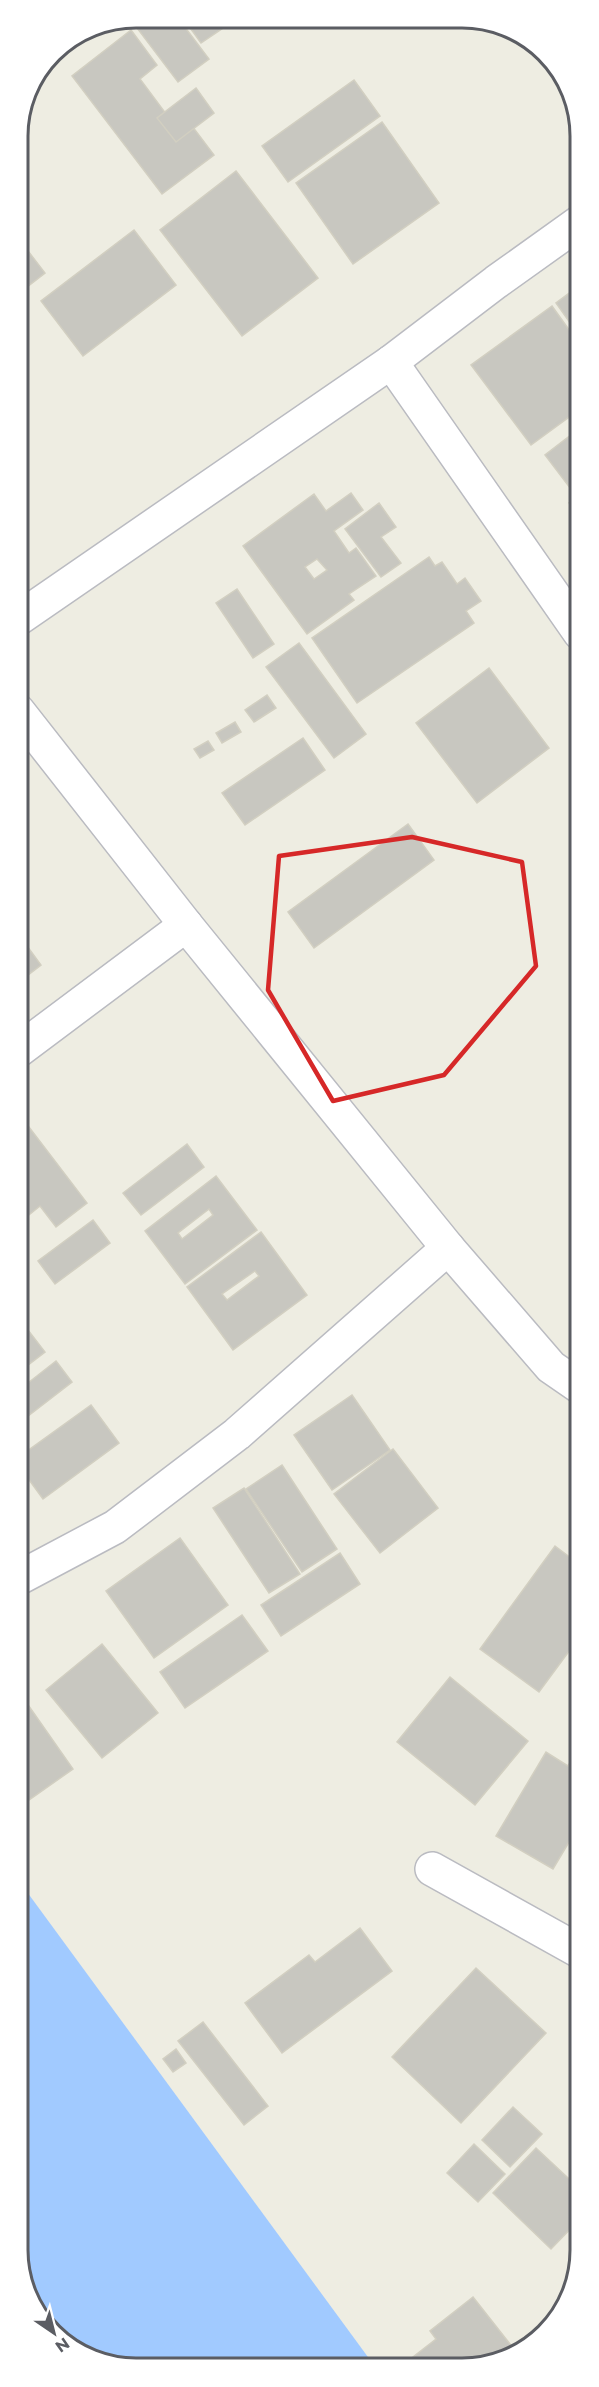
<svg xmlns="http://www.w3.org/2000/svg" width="599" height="2387" font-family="Montserrat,sans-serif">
<rect width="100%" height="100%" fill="#eeede2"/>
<!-- water -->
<path fill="#a1caff" d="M19 1881 376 2368 113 2367 53 2334 19 2266Z"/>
<!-- building -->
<g fill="#c8c7c0" stroke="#d2cfc1" stroke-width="1.5" fill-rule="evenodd">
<path d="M142 18H178L209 59 178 82 134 24Z"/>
<path d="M183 18 220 19 226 26 201 43Z"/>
<path d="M131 30 157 65 140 79 172 122 183 114 214 155 162 194 72 76Z"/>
<path d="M354 80 380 116 288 182 262 146Z"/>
<path d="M196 88 214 113 176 142 157 118Z"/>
<path d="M382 122 439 203 353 264 296 183Z"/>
<path d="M236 171 318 278 242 336 160 230Z"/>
<path d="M134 230 176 285 83 356 41 301Z"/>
<path d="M18 238 45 273 18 294Z"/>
<path d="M580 285V337L556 303Z"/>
<path d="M552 306 580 345V409L531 445 471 365Z"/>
<path d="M580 428V517L569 503 577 497 545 455Z"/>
<path d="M351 493 363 510 334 531 349 553 356 548 376 576 349 594 354 600 307 634 243 546 314 494 326 511ZM317 559 327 570 314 579 305 567Z"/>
<path d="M379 503 396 527 381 537 401 563 381 577 345 529Z"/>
<path d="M429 557 435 566 442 562 457 584 465 578 481 601 466 611 474 623 357 703 312 638Z"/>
<path d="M237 589 274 644 253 658 216 603Z"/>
<path d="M299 643 366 734 334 758 266 667Z"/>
<path d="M489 668 549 748 477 803 416 723Z"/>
<path d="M267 695 276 708 254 722 245 710Z"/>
<path d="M235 722 241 732 222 743 216 733Z"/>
<path d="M303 738 325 770 245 825 222 793Z"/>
<path d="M208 741 214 750 200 758 194 749Z"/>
<path d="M408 824 434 860 314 948 288 912Z"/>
<path d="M19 935 41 965 19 982Z"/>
<path d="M19 1114 87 1203 56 1227 40 1206 19 1223Z"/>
<path d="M187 1144 204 1167 141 1215 123 1193Z"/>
<path d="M216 1176 257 1230 185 1284 145 1231ZM209 1209 213 1215 182 1239 178 1233Z"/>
<path d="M93 1220 110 1243 55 1284 38 1261Z"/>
<path d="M261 1232 307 1295 233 1350 187 1287ZM255 1271 259 1276 227 1300 222 1294Z"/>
<path d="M21 1321 45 1352 19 1372V1323Z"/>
<path d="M56 1361 72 1382 19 1423V1390Z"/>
<path d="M352 1395 390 1450 332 1490 294 1435Z"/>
<path d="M91 1405 119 1443 43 1499 19 1466V1457Z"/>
<path d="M393 1449 438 1508 380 1553 334 1494Z"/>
<path d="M282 1465 337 1549 302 1572 246 1489Z"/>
<path d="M244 1488 300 1574 269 1593 213 1508Z"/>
<path d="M180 1538 228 1605 154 1658 106 1591Z"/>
<path d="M555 1546 580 1565 581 1635 539 1692 480 1649Z"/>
<path d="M340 1553 360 1584 281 1636 261 1605Z"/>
<path d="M242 1615 268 1651 185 1708 160 1672Z"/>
<path d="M102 1644 158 1713 102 1758 46 1690Z"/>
<path d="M450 1677 528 1741 475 1805 397 1742Z"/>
<path d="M19 1692 73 1769 19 1807Z"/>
<path d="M581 1744V1822L553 1869 496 1836 546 1752 568 1766Z"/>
<path d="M360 1928 392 1971 282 2053 245 2003 309 1955 315 1962Z"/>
<path d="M476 1968 546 2033 461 2123 392 2057Z"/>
<path d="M203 2022 268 2106 244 2125 178 2041Z"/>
<path d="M176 2049 186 2063 173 2072 163 2059Z"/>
<path d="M513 2107 542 2134 510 2167 482 2140Z"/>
<path d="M474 2144 505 2174 478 2202 447 2173Z"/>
<path d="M536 2148 581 2190V2218L551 2249 493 2193Z"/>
<path d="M473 2297 514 2349 478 2368H416L409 2360 436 2339 430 2331Z"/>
</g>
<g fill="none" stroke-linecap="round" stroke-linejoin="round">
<!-- street casing -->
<g stroke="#babbc1" stroke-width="36">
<g id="street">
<path d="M391 362 580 633"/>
<path d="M18 619 391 362 496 282 580 222"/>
<path d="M18 711 186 925 448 1248 551 1367 580 1387"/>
<path d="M19 1050 186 925"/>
<path d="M19 1578 115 1527 237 1434 448 1248"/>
<path d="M432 1869 581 1952"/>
</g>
</g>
<!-- street -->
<use href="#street" stroke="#fff" stroke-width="33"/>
</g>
<!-- marked area -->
<path fill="none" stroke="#d62828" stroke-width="4.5" stroke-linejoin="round" d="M412 837 522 862 536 966 444 1075 333 1101 268 990 279 856Z"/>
<!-- crop -->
<path d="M0 0H599V2387H0ZM136 28H462A108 108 0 0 1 570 136V2250A108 108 0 0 1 462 2358H136A108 108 0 0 1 28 2250V136A108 108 0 0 1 136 28Z" fill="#fff" fill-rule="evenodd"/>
<path fill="none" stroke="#5b5d63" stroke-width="3" d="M136 28H462A108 108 0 0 1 570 136V2250A108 108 0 0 1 462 2358H136A108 108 0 0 1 28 2250V136A108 108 0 0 1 136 28Z"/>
<!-- north arrow -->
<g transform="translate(54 2333) rotate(145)" stroke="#ffffff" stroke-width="4.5" paint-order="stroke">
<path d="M0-4.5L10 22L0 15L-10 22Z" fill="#5b5d63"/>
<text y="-9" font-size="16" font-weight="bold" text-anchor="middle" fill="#5b5d63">N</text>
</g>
</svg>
